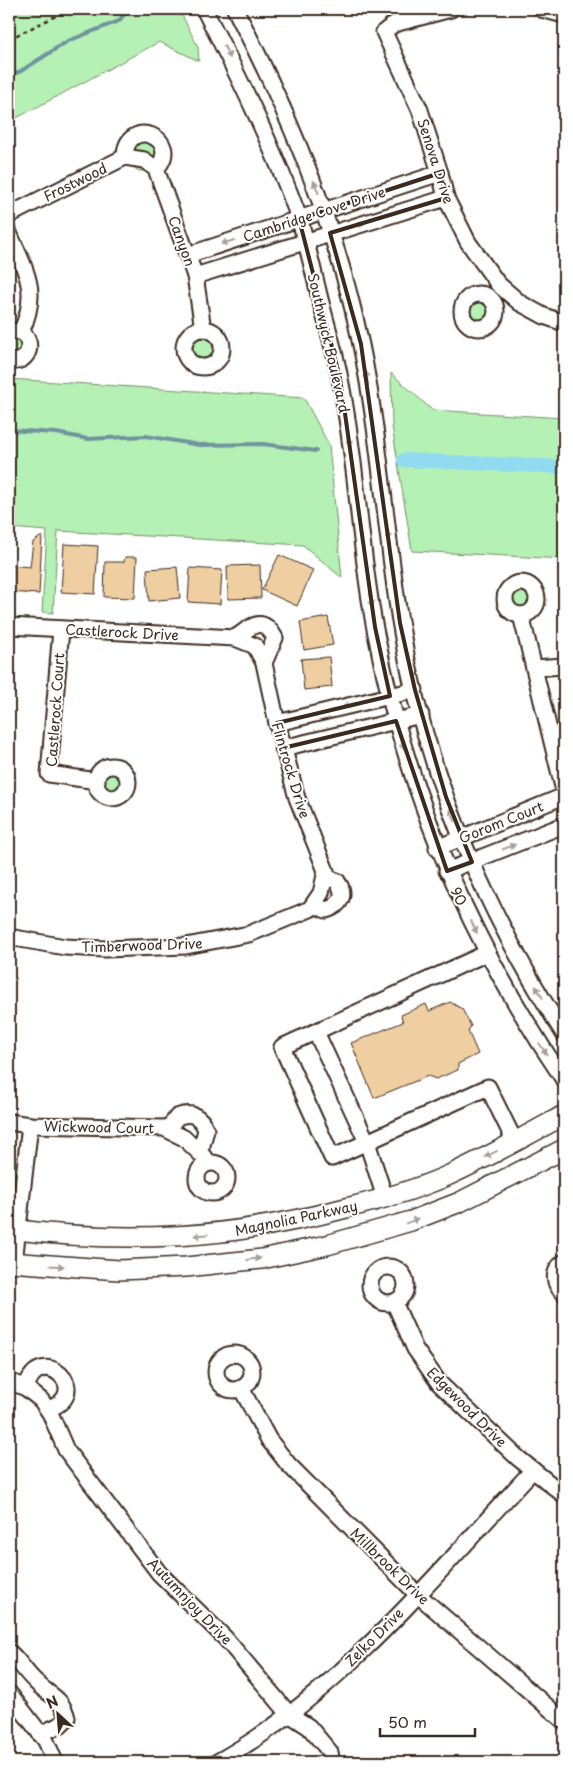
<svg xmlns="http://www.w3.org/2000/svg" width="573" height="1771" font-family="'Playpen Sans',sans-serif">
<rect width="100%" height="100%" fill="#fff"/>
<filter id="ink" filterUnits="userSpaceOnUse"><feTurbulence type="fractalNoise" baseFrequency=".02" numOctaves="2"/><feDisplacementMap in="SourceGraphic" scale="10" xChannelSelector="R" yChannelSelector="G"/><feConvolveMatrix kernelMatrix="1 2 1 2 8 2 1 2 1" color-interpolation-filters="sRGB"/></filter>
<g filter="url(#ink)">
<!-- green -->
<g fill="#b5f0b4" stroke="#788d69">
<path d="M9 9H179L198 47 199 61 159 42 9 122Z"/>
<path d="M149 141 159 153 149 171H139L130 165 134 143Z"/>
<circle cx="478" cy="311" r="16"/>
<circle cx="203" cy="349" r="16"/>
<path d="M9 335 30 342 9 363Z"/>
<path d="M391 373 432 410 564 418V559L412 551 392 426Z"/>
<path d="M9 379 304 398 329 445 342 578 303 545 58 531 53 613 42 612 47 531 9 528Z"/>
<circle cx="524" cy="603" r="16"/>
<circle cx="115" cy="781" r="16"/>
</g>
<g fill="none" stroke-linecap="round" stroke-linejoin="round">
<!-- stream -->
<g stroke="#6f949d" stroke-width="4">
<path d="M9 76 21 71 68 41 119 21 128 9"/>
<path d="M9 430 56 433 88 439 146 436 199 445 263 444 316 451"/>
</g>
<!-- canal -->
<path stroke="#91dbf1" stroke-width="14" d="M404 460 564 467"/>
</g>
<!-- building -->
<g fill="#efcea1" stroke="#3b2a1e">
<path d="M42 536 39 594 9 592V565L30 567 33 542Z"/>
<path d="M64 544 98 546 95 594 61 592Z"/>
<path d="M279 555 313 570 297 606 262 590Z"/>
<path d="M125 557H137L135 598 104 597 105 562H124Z"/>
<path d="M260 565 261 598 228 599 227 566Z"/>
<path d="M177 567 180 598 149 601 147 569Z"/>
<path d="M190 568 222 570 220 604 188 602Z"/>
<path d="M328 617 333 645 304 650 300 622Z"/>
<path d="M329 657 332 687 304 690 301 659Z"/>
<path d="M450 1002 462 1009 471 1026 468 1031 478 1054 458 1064V1070L436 1079 428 1076 374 1098 351 1043 403 1022 401 1015 426 1004 429 1011Z"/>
</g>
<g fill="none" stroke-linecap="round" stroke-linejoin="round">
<!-- minor casing -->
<g stroke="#3b2a1e" stroke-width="19">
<g id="minor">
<path d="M204 9C239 77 273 146 299 218 307 243 313 270 319 295 326 323 335 351 340 379 357 461 359 546 375 629 406 793 470 942 564 1080"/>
<path d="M235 9C290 115 337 227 361 345 380 436 385 529 400 621 423 768 484 908 564 1034"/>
<path d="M451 9 394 24 384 32 420 110 440 173 446 198 468 242 498 284 520 303 544 316 564 323"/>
<path d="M541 9 564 15"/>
<path d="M125 157C125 115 185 138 156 169"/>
<path d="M9 215 125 157 144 160 156 169 195 276 203 329"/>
<path d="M9 233C26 272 40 291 21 332"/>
<path d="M188 255 440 173"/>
<path d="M195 276 446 198"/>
<circle cx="479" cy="311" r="17"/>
<circle cx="203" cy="348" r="19"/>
<path d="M9 331 21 332C36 343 28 365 9 361"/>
<circle cx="521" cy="599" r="16"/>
<path d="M521 615 564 791"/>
<path d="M9 626 235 638 255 646 264 663 277 723 297 798 326 871 321 893 310 909 249 934 186 946 105 949 65 947 9 937"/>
<path d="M61 629 49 774 97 781"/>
<path d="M235 638C251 627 262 614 275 638L264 663"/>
<path d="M534 668 564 666"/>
<path d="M277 723 415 690"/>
<path d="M283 748 421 715"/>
<circle cx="112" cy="782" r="16"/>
<path d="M437 848 564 796"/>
<path d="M447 871 564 825"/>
<path d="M314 905 326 910C341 906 347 894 337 881L325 877"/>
<path d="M487 953 282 1047 332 1158 488 1087 515 1142"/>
<path d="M316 1032 367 1142 385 1198"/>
<path d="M9 1122 30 1125 164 1128 184 1138 209 1162"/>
<path d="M168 1129 177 1117C191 1111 201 1116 206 1130L202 1145 196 1149"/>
<circle cx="212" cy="1178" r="15"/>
<path d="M14 1262 30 1125"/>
<path d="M564 1262C552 1271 553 1284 564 1293"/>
<circle cx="388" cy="1285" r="18"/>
<path d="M394 1302 415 1349 439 1383 518 1458 564 1495"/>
<circle cx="234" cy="1372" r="18"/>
<path d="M9 1381 26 1388 41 1400 50 1413 66 1450 159 1573 225 1638 289 1714 309 1727 330 1752 331 1758 327 1762"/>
<path d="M26 1388C40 1340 96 1393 48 1409"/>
<path d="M241 1388 269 1440 288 1464 417 1594 564 1721"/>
<path d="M9 1652C19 1660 25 1672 35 1681 48 1696 61 1695 67 1718L60 1725 40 1734"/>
<path d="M9 1693 46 1741 55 1762"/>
<path d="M217 1762C337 1697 440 1569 533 1470"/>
</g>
</g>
<!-- major casing -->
<g stroke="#3b2a1e" stroke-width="22">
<g id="major">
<path d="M9 1229C128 1244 230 1239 346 1208 380 1200 415 1190 447 1176 487 1158 526 1136 564 1115"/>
<path d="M9 1262 119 1270 186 1267 262 1259 327 1245 411 1221 460 1202 564 1149"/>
</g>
</g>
<!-- path -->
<path stroke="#3b2a1e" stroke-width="2.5" stroke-dasharray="4 4" stroke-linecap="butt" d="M9 39 70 9"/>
<!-- minor -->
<use href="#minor" stroke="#fff" stroke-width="15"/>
<!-- major -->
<use href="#major" stroke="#fff" stroke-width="19"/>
</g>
<!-- one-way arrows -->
<defs><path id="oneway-solid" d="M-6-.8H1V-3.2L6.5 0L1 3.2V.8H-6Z" transform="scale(1.25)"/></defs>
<g fill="#a79f9a">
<use href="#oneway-solid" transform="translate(227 52) rotate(63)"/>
<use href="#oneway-solid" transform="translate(316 187) rotate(-111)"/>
<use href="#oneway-solid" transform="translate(358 225) rotate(-17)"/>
<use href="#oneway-solid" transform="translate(228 242) rotate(162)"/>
<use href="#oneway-solid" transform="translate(367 378) rotate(-99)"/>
<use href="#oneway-solid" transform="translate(349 439) rotate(83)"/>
<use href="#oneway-solid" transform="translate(389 539) rotate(-98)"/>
<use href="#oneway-solid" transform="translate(371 600) rotate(82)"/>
<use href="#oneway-solid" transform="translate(350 705) rotate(167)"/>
<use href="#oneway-solid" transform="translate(402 743) rotate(74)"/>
<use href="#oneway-solid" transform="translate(453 815) rotate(-110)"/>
<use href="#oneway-solid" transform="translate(509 847) rotate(-21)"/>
<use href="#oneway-solid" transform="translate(474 927) rotate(64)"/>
<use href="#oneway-solid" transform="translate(539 992) rotate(-121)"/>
<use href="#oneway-solid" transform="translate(543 1049) rotate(56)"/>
<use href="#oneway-solid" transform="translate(491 1154) rotate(154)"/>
<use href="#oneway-solid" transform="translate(412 1221) rotate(-20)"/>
<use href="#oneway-solid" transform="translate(201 1235) rotate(174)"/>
<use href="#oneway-solid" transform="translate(254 1259) rotate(-7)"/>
<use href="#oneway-solid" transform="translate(57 1266) rotate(4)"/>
</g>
</g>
<!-- marked area -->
<path fill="none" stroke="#3b2a1e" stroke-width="4" stroke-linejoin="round" d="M440 173 446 198 330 233 361 344 400 623 415 690 446 797 472 862 447 871 396 721 283 748 277 723 390 696 375 627 340 378 299 219Z"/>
<g text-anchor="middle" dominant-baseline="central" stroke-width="4" stroke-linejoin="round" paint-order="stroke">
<!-- street labels -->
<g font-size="14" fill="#3b2a1e" stroke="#fff">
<text transform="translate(436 161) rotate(72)">Senova Drive</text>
<text transform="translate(75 182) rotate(-26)">Frostwood</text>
<text transform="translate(314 214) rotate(-18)">Cambridge Cove Drive</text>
<text transform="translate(182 241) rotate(70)">Canyon</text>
<text transform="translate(329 343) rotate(77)">Southwyck Boulevard</text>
<text transform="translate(122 632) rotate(3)">Castlerock Drive</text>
<text transform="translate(55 710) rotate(-86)">Castlerock Court</text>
<text transform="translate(291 770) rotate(73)">Flintrock Drive</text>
<text transform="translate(501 822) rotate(-22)">Gorom Court</text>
<text transform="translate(459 896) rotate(64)">90</text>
<text transform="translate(142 945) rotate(-2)">Timberwood Drive</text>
<text transform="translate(99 1127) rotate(1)">Wickwood Court</text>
<text transform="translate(296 1218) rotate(-12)">Magnolia Parkway</text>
<text transform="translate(467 1407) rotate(45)">Edgewood Drive</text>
<text transform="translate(390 1566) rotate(44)">Millbrook Drive</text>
<text transform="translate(190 1601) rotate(46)">Autumnjoy Drive</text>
<text transform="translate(374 1637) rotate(-45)">Zelko Drive</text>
</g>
</g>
<!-- margin -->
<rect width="573" height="1771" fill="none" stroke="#fff" stroke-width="30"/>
<rect x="15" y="15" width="543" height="1741" fill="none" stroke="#3b2a1e" stroke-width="2" filter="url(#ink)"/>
<!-- north arrow -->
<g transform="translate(58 1714) rotate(334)" stroke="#ffffff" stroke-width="4" paint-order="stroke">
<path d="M0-4L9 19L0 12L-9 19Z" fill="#3b2a1e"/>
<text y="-8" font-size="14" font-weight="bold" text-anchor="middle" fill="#3b2a1e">N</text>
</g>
<!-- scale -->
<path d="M380 1728v8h95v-8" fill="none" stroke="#3b2a1e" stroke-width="2.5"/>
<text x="388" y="1728" font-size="15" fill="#3b2a1e" stroke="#ffffff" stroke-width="4" paint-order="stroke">50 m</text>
</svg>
